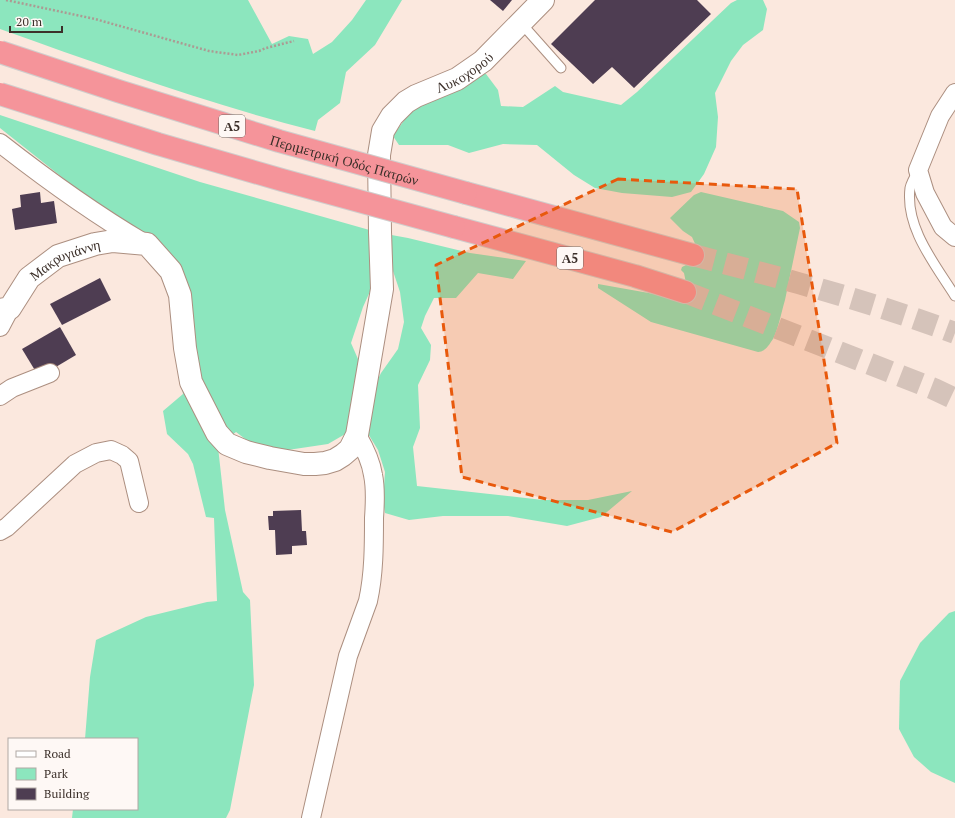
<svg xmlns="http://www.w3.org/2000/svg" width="955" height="818" font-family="'PT Serif',serif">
<rect width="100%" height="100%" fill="#fbe8de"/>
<!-- green -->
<g fill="#8ce6be">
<path d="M0 0H248L272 44 289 36 308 39 313 54 332 42 352 20 366 0H402L375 45 346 72 340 103 318 120 315 131C208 104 104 66 0 29Z"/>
<path d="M737 0H763L767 9 763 30 743 45 731 61 715 93 718 117 716 147 704 174 691 192 672 197 622 193 595 188 574 175 537 145 503 144 469 153 448 145H399L393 136 419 99 472 74H486L498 90 501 106 523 107 555 86 563 92 621 105 637 92 731 3Z"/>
<path d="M0 115 200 182 373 231 372 287 363 307 351 343 358 359 361 370 347 433 328 444 281 451 253 445 236 432 218 447 225 510 243 592 250 600 254 685 230 810 226 818H72L73 809H137V739H85L90 677 96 640 146 617 207 602 217 601 214 518 206 517 193 464 188 454 167 434 163 411 183 394 175 344 188 311 134 229 73 186 0 128Z"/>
<path d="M701 192 783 211 799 222 800 228C795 252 790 276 785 300 781 313 779 327 773 339 769 345 765 352 758 352L651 322 598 288V284L660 295 686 283 684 273 681 270 682 267 688 264 697 248 692 237 683 231 670 218 694 195Z"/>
<path d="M386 234 408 238 470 253 526 261 513 279 478 273 456 298H434L425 316 421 328 431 345 430 360 418 385 420 428 413 447 417 486 543 500H588L632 491 601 517 567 526 508 516H443L409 520 385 513 383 501 385 472 378 450 367 432 371 393 381 373 398 349 404 322 400 292 389 259Z"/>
<path d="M955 611V783L931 772 914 757 899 729 900 681 920 643 949 613Z"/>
</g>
<!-- building -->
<g fill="#4e3d52">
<path d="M490 0H512L503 11Z"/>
<path d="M595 0H697L711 14 634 88 612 67 593 84 551 44Z"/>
<path d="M40 192 41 203 54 201 57 223 15 230 12 209 21 207 20 195Z"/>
<path d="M100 278 111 300 62 325 50 304Z"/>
<path d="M60 327 76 355 39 377 22 349Z"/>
<path d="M301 510 302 531H306L307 545 292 546V554L276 555 275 530H269L268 516H273V511Z"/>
</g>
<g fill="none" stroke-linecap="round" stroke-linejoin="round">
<!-- highway-tunnel -->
<g stroke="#d5c3ba" stroke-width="22" stroke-dasharray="22 11" stroke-linecap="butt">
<path d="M693 255C781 278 870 301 955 333"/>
<path d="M685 292 934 389 955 399"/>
</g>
<!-- lane casing -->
<g stroke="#ac8f80" stroke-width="11">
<g id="lane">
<path d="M521 23 561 68"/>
<path d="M918 171C915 176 911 183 910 188 905 228 935 264 955 296"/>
</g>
</g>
<!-- street casing -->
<g stroke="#ac8f80" stroke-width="20">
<g id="street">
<path d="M955 93 940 116 918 170 925 193 943 227 955 237"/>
<path d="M0 143C46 179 93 213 144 243"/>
<path d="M0 327 10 308"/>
<path d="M0 396 12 388 50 373"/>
<path d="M0 531 7 527 75 464 96 453 111 450 122 455 129 461 139 503"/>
<path d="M311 818 348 656 368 601C374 574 374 545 374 518 375 504 376 489 373 475 371 461 364 447 357 435"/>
</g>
</g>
<!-- secondary casing -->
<g stroke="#ac8f80" stroke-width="24">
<g id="secondary">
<path id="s1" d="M0 310 10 308 29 278 58 256 95 244 113 241 147 244 171 271 180 295 185 348 191 382 217 433 227 444 246 452 270 458 304 464H315L325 463 335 460 343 455 350 449 357 435 382 289 380 232 379 155 383 131 392 116 406 102 416 96 457 79 483 61 543 0"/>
</g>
</g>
<!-- highway casing -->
<g stroke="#d0cdcc" stroke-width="24">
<g id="highway">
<path d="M466 193 693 255"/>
<path d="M454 227 635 276 685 292"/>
</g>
</g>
<!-- path -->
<path stroke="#ab9b93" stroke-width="2.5" stroke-dasharray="2 2" stroke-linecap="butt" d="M6 0 95 19 209 51 238 55 259 51 266 48 294 41"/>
<!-- lane -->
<use href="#lane" stroke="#fff" stroke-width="9"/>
<!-- street -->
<use href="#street" stroke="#fff" stroke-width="18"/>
<!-- secondary -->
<use href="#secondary" stroke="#fff" stroke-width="22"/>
<!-- highway -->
<use href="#highway" stroke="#f5949a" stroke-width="22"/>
<!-- highway-bridge casing -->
<g stroke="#d0cdcc" stroke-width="24" stroke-linecap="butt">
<g id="highway-bridge">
<path id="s2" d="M0 52 118 91 279 141 466 193"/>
<path d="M0 94 158 144 282 180 454 227"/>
</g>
</g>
<!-- highway-bridge -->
<use href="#highway-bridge" stroke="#f5949a" stroke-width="22"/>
</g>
<!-- marked area -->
<path fill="#e8590c" fill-opacity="0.2" stroke="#e8590c" stroke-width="3" stroke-dasharray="8 5" stroke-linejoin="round" d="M618 179 797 189 837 443 672 532 462 477 436 265Z"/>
<g text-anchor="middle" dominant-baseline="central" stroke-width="4" stroke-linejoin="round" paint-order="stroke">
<!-- shield labels -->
<g fill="#fef8f5" stroke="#766c67" stroke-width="1">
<rect x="219" y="115" width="26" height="22" rx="3"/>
<rect x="557" y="247" width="26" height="22" rx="3"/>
</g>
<g font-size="13" font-weight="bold" fill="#3c302a">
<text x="232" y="126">Α5</text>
<text x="570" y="258">Α5</text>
</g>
<!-- street labels -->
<g font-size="14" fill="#3c302a" stroke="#fef8f5">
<text stroke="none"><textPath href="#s1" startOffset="950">Λυκοχορού</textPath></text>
<text stroke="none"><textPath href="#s2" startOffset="361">Περιμετρική Οδός Πατρών</textPath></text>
<text stroke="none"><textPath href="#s1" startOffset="87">Μακρυγιάννη</textPath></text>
</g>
</g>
<!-- legend -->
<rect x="8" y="738" width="130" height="72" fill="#fef8f5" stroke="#b0a8a4"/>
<rect x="16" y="751" width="20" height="6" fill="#ffffff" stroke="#b0a8a4"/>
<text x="44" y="758" font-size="12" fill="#3c302a">Road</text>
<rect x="16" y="768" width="20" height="12" fill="#8ce6be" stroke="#b0a8a4"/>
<text x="44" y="778" font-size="12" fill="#3c302a">Park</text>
<rect x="16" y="788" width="20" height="12" fill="#4e3d52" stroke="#b0a8a4"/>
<text x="44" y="798" font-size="12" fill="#3c302a">Building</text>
<!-- scale -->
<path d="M10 26v6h52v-6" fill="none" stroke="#3c302a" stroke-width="2"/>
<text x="16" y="26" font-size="12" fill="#3c302a" stroke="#fef8f5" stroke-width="3" paint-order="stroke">20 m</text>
</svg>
